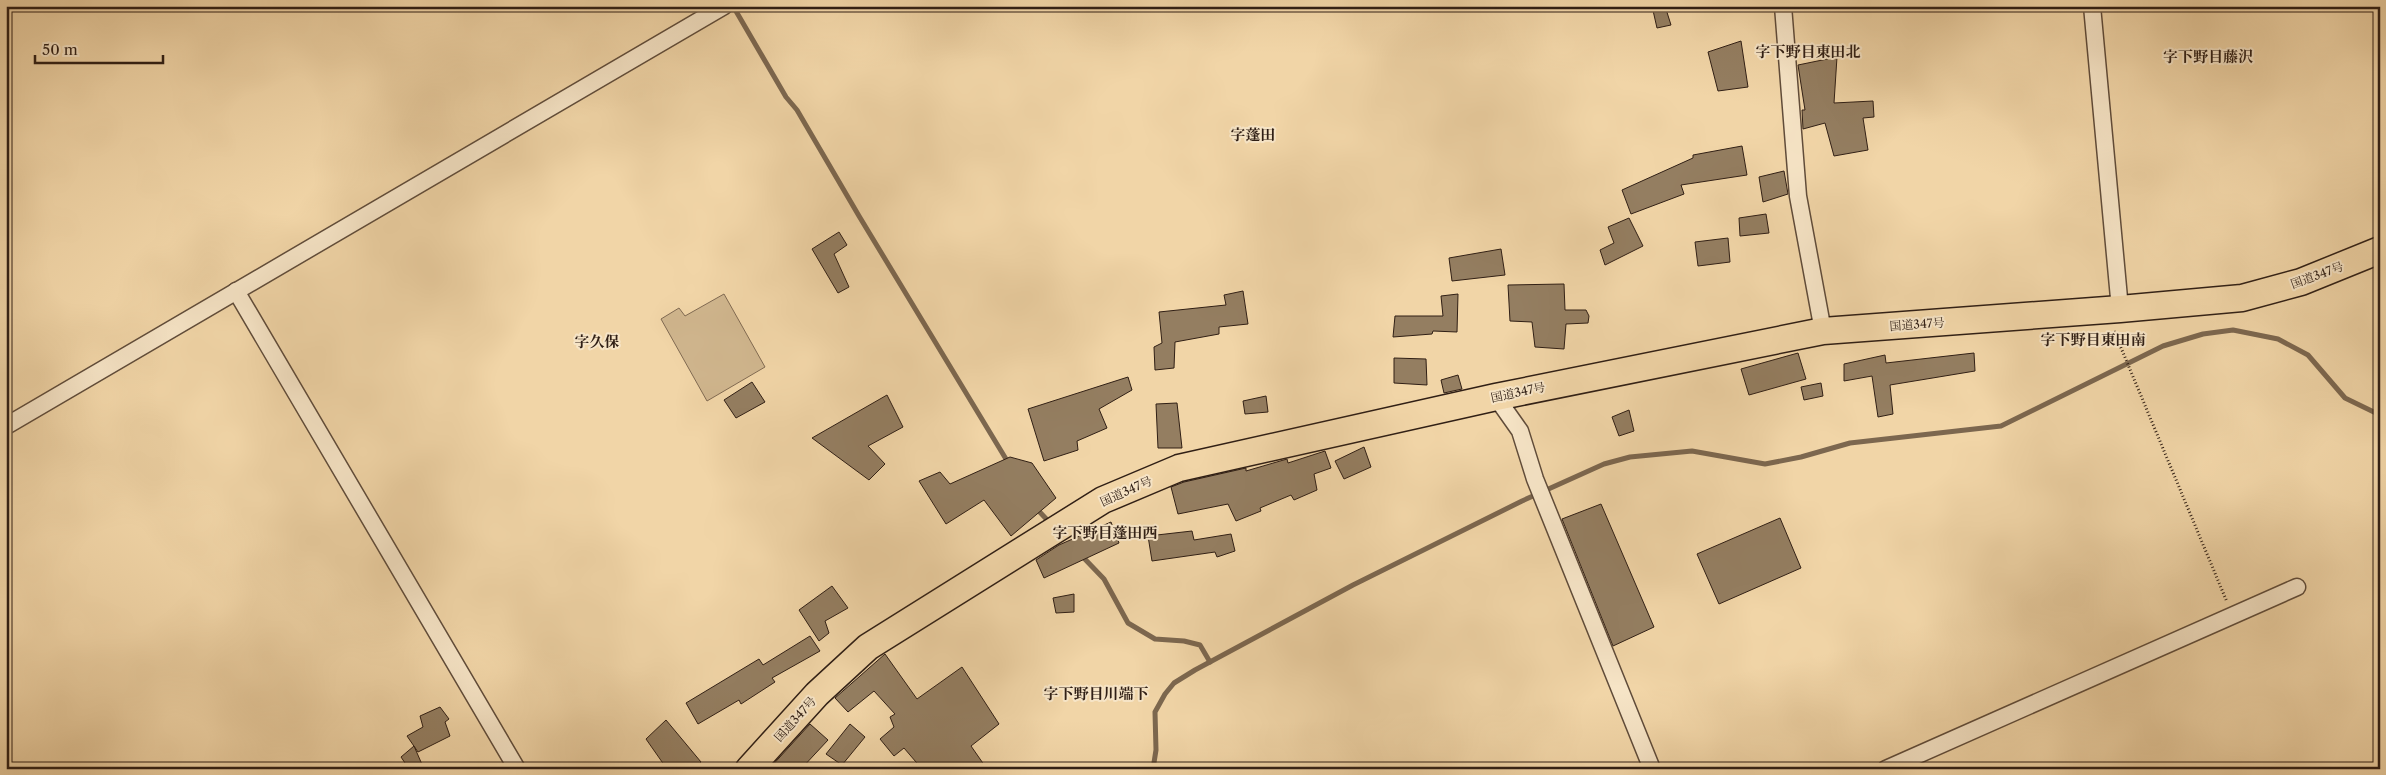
<svg xmlns="http://www.w3.org/2000/svg" width="2386" height="775" font-family="'Libre Caslon Text','Noto Serif JP',serif">
<rect width="100%" height="100%" fill="#f1d5a7"/>
<filter id="stains"><feTurbulence type="fractalNoise" baseFrequency=".004" numOctaves="4"/><feColorMatrix values="0 0 0 0 .2 0 0 0 0 .09 0 0 0 0 .02 0 0 0 .5 -.17"/></filter>
<radialGradient id="worn" r=".72"><stop offset=".6" stop-color="#630" stop-opacity="0"/><stop offset="1" stop-color="#630" stop-opacity=".3"/></radialGradient>
<!-- green -->
<path fill="#d0b68e" stroke="#806a52" d="M724 294 765 367 707 401 661 319 679 308 685 316Z"/>
<g fill="none" stroke-linecap="round" stroke-linejoin="round">
<!-- stream -->
<g stroke="#7c674f" stroke-width="5">
<path d="M733 6 786 97 797 110 859 216 1009 464"/>
<path d="M6 9 22 6"/>
<path d="M1035 507 1052 525"/>
<path d="M1080 554 1104 579 1128 623 1155 639 1184 641 1200 645 1210 662"/>
<path d="M1153 769 1156 750 1155 712 1165 694 1174 683 1195 670 1353 585 1522 501 1604 464 1630 457 1692 451 1765 464 1801 457 1850 443 2001 426 2163 346 2203 334 2233 330 2278 339 2308 355 2345 398 2380 415"/>
</g>
</g>
<!-- building -->
<g fill="#947e61" stroke="#301f15">
<path d="M1652 6H1665L1671 25 1657 28Z"/>
<path d="M1741 41 1748 87 1718 91 1708 52Z"/>
<path d="M1837 57 1834 103 1873 101 1874 117 1863 118 1868 150 1834 156 1825 123 1803 129 1802 110H1805L1798 65Z"/>
<path d="M1742 146 1747 175 1681 185 1684 194 1631 214 1622 190 1693 158V155Z"/>
<path d="M1784 171 1788 194 1763 202 1759 177Z"/>
<path d="M1766 214 1769 233 1740 236 1739 218Z"/>
<path d="M1629 218 1643 246 1605 265 1600 250 1614 243 1608 227Z"/>
<path d="M839 232 847 245 834 254 849 287 838 293 812 249Z"/>
<path d="M1728 238 1730 262 1698 266 1695 242Z"/>
<path d="M1501 249 1505 275 1452 281 1449 258Z"/>
<path d="M1564 284 1565 310H1586L1589 316 1588 323 1566 324 1564 349 1535 347 1532 322 1510 321 1508 285Z"/>
<path d="M1243 291 1248 324 1219 327V334L1175 342 1174 368 1155 370 1154 347 1162 343 1159 312 1226 305 1224 295Z"/>
<path d="M1458 294 1457 332 1433 331 1432 334 1393 337 1395 316H1443L1441 296Z"/>
<path d="M1798 353 1806 379 1749 395 1741 369Z"/>
<path d="M1974 353 1975 371 1890 385 1893 414 1878 417 1872 376 1844 381V364L1885 355 1886 363Z"/>
<path d="M1394 358 1426 359 1427 385 1394 383Z"/>
<path d="M1458 375 1462 389 1444 393 1441 380Z"/>
<path d="M1128 377 1132 390 1099 409 1107 428 1077 441 1078 450 1044 461 1028 409Z"/>
<path d="M752 382 765 402 736 418 724 400Z"/>
<path d="M1821 383 1823 396 1804 400 1801 387Z"/>
<path d="M887 395 903 427 868 446 885 464 869 480 812 438Z"/>
<path d="M1266 396 1268 412 1245 414 1243 401Z"/>
<path d="M1177 403 1182 448H1158L1156 404Z"/>
<path d="M1629 410 1634 431 1619 436 1612 417Z"/>
<path d="M1364 447 1371 467 1344 479 1335 461Z"/>
<path d="M1325 451 1331 468 1314 474 1317 490 1294 500 1291 495 1260 508 1261 511 1236 521 1228 504 1178 514 1171 487 1184 482 1246 468V471L1287 459 1288 463Z"/>
<path d="M1010 457 1032 463 1056 498 1011 536 984 500 946 524 919 481 940 472 950 484Z"/>
<path d="M1601 504 1654 627 1613 646 1562 519Z"/>
<path d="M1780 518 1801 568 1719 604 1697 554Z"/>
<path d="M1111 522 1119 543 1044 578 1036 560 1059 545Z"/>
<path d="M1192 531 1194 540 1231 534 1235 551 1217 557 1215 552 1152 561 1148 536Z"/>
<path d="M832 586 848 608 825 621 829 633 819 641 799 610Z"/>
<path d="M1074 594V612L1056 613 1053 598Z"/>
<path d="M810 636 820 651 772 678 775 682 741 704 739 700 698 724 686 703 759 659 763 665Z"/>
<path d="M885 654 917 699 962 667 999 724 971 746 987 769H922L904 748 894 756 880 739 894 727 890 717 895 714 874 691 848 712 835 698Z"/>
<path d="M440 707 449 719 445 722 450 736 418 752 407 736 423 727 420 716Z"/>
<path d="M666 720 701 762 694 769H667L646 739Z"/>
<path d="M810 724 828 740 801 769H769Z"/>
<path d="M850 724 865 737 842 765 826 754Z"/>
<path d="M414 746 424 769H409L401 757Z"/>
</g>
<g fill="none" stroke-linecap="round" stroke-linejoin="round">
<!-- minor casing -->
<g stroke="#604c3a" stroke-width="19">
<g id="minor">
<path d="M1783 6 1798 196 1823 331"/>
<path d="M2092 6 2120 309"/>
<path d="M236 291 517 769"/>
<path d="M1496 397 1520 431 1535 479 1652 769"/>
<path d="M6 426 724 6"/>
<path d="M1886 769 2297 587"/>
</g>
</g>
<!-- trunk casing -->
<g stroke="#301f15" stroke-width="29">
<path id="trunk" d="M749 769 817 694 868 647 1103 500 1179 468 1496 397 1823 331 2120 309 2242 298 2301 282 2380 250"/>
</g>
<!-- path -->
<path stroke="#301f15" stroke-width="3" stroke-dasharray="1 2.5" stroke-linecap="butt" d="M2114 331 2227 602"/>
<!-- minor -->
<use href="#minor" stroke="#f6e4c6" stroke-width="16"/>
<!-- trunk -->
<use href="#trunk" stroke="#f1d5a7" stroke-width="26"/>
</g>
<g text-anchor="middle" dominant-baseline="central" stroke-width="4" stroke-linejoin="round" paint-order="stroke">
<!-- street labels -->
<g font-size="12" fill="#301f15" stroke="#f6e4c6">
<text transform="translate(2317 275) rotate(-20)">国道347号</text>
<text transform="translate(1917 324) rotate(-4)">国道347号</text>
<text transform="translate(1518 392) rotate(-12)">国道347号</text>
<text transform="translate(1126 491) rotate(-24)">国道347号</text>
<text transform="translate(795 719) rotate(-48)">国道347号</text>
</g>
<!-- quarter labels -->
<g font-size="15" font-weight="bold" fill="#301f15" stroke="#f6e4c6">
<text x="1808" y="51">字下野目東田北</text>
<text x="2208" y="56">字下野目藤沢</text>
<text x="1253" y="134">字蓬田</text>
<text x="2093" y="339">字下野目東田南</text>
<text x="597" y="341">字久保</text>
<text x="1105" y="532">字下野目蓬田西</text>
<text x="1096" y="693">字下野目川端下</text>
</g>
</g>
<!-- margin -->
<rect width="2386" height="775" fill="none" stroke="#f1d5a7" stroke-width="25"/>
<rect x="8" y="8" width="2371" height="760" fill="none" stroke="#301f15" stroke-width="2.5"/>
<rect x="12" y="12" width="2361" height="750" fill="none" stroke="#301f15"/>
<!-- scale -->
<path d="M35 55v8h128v-8" fill="none" stroke="#301f15" stroke-width="2.5"/>
<text x="42" y="55" font-size="15" fill="#301f15" stroke="#f6e4c6" stroke-width="4" paint-order="stroke">50 m</text>
<rect width="100%" height="100%" filter="url(#stains)"/>
<rect width="100%" height="100%" fill="url(#worn)"/>
</svg>
